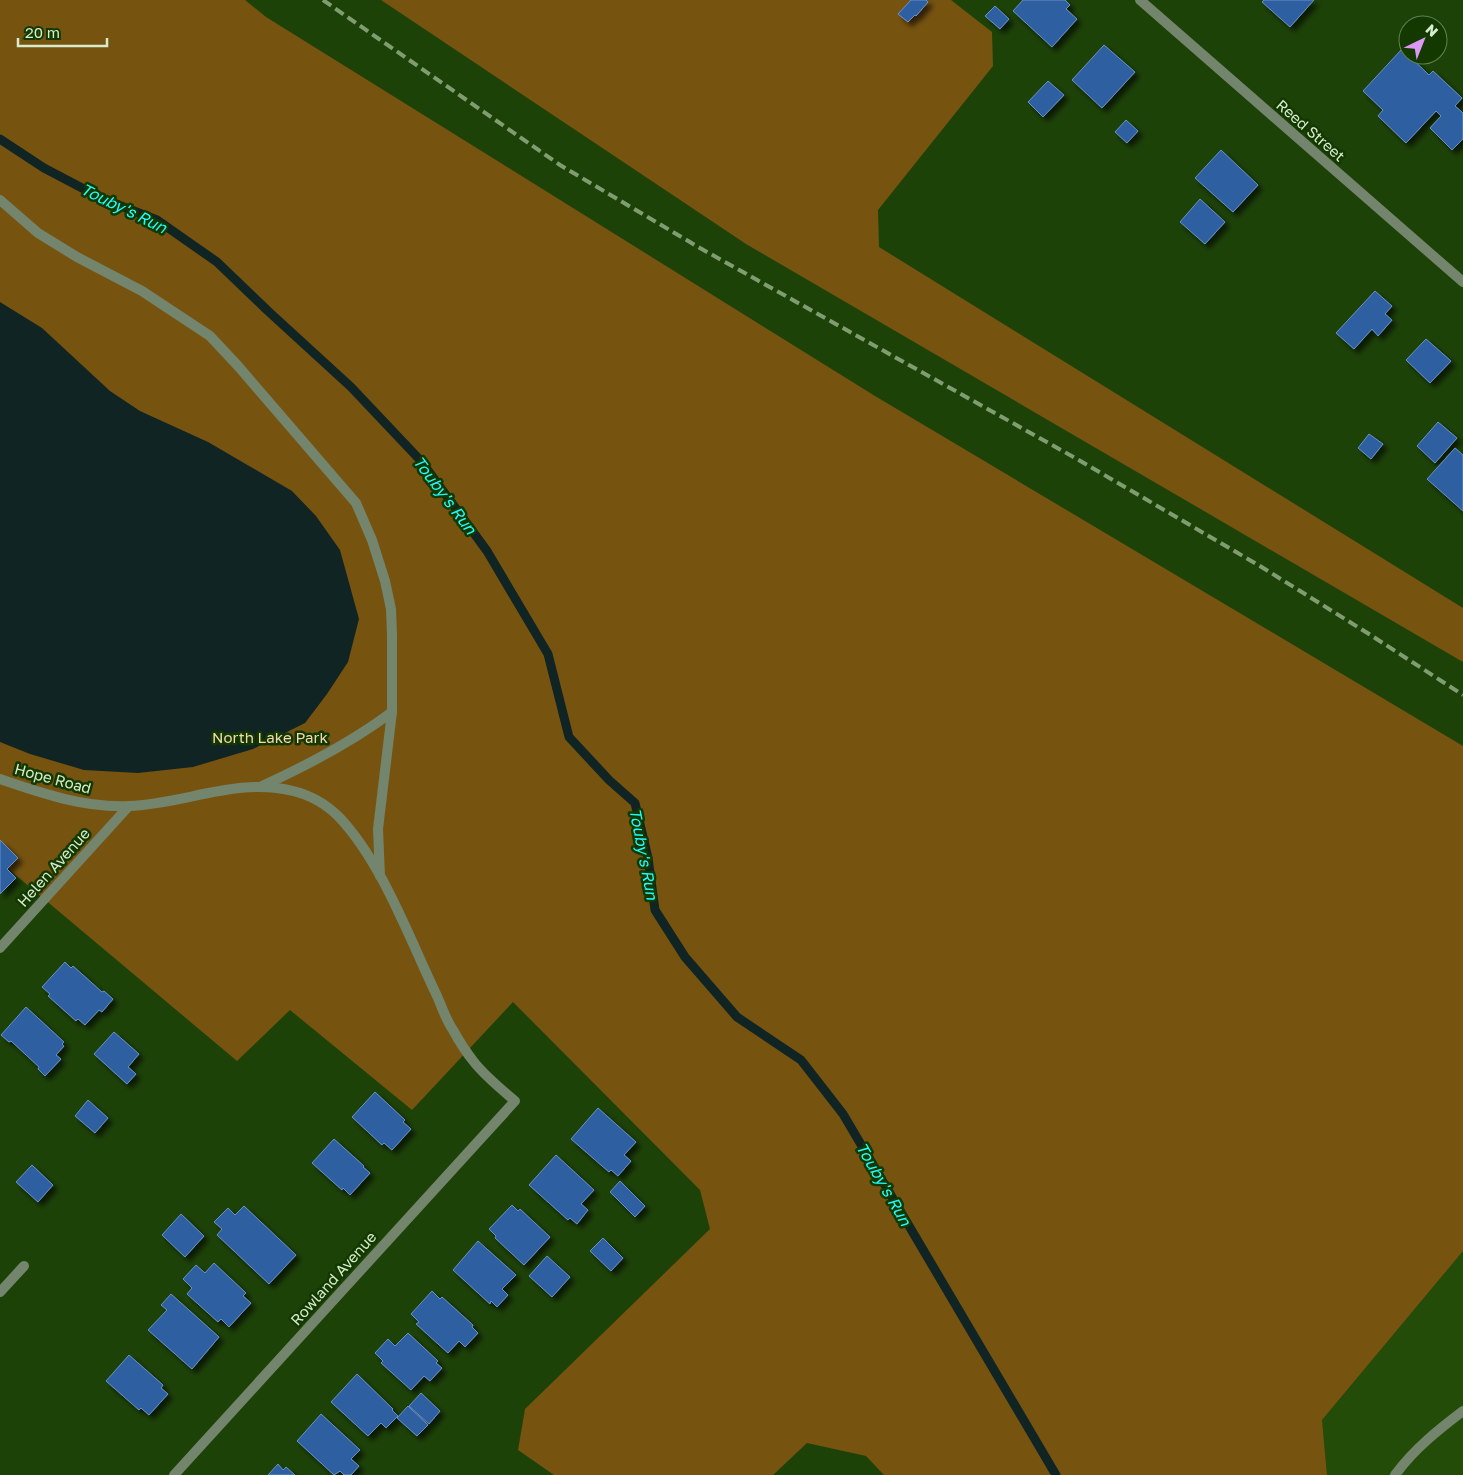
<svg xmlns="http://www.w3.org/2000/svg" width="1463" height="1475" font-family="'Golos Text',sans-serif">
<defs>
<filter id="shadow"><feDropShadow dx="4.5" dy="4.5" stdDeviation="2.5" flood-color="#0009"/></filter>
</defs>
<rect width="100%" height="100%" fill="#1d4208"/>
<!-- built -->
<path fill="#224c08" d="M1463 1251V1475H1327L1322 1420Z"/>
<!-- green -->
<g fill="#775310">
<path d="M0 0H245L266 17 875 396 1463 746V1251L1322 1420 1327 1475H884L866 1456 807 1443 773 1475H554L518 1450 525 1409 710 1229 700 1190 513 1002 412 1110 290 1010 237 1061 0 862Z"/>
<path d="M381 0H951L992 32 993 66 878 210 879 247 1463 608V662L746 244Z"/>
</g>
<!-- water -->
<path fill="#112424" d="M0 302 42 328 110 391 140 411 208 442 292 491 316 516 340 550 359 619 348 662 327 694 305 723 253 749 193 767 138 773 84 770 30 754 0 742Z"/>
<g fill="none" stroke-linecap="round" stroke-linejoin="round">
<!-- stream -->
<path stroke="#112424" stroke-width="9" d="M0 139 44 168 103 199 157 220 217 262 268 311 351 387 421 461 487 551 548 654 569 737 609 780 635 803 648 858 655 910 685 957 737 1017 801 1060 843 1114 1056 1475"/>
</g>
<!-- building -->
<g fill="#2e5ea1" stroke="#6991c9" filter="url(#shadow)">
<path d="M911 0H926L928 2 916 16 915 15 908 22 898 14Z"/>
<path d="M1023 0H1065L1070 5 1066 9 1077 19 1052 47 1013 11Z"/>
<path d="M1264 0H1314L1290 27 1262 2Z"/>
<path d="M995 6 1009 19 1000 29 985 16Z"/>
<path d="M1104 45 1135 72 1102 108 1072 80Z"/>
<path d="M1402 49 1429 75 1433 71 1462 98 1455 106 1463 113V139L1452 150 1430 128 1441 116 1436 111 1406 143 1378 116 1383 110 1363 91Z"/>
<path d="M1048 81 1064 95 1043 117 1028 102Z"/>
<path d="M1126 120 1138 131 1127 143 1115 132Z"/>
<path d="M1221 150 1258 185 1233 212 1195 178Z"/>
<path d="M1200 199 1225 222 1205 244 1180 222Z"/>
<path d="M1375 291 1392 306 1385 314 1392 320 1378 336 1372 329 1354 349 1336 333Z"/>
<path d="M1426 339 1451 361 1430 383 1406 360Z"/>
<path d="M1438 422 1457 438 1435 463 1417 446Z"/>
<path d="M1369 434 1383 444 1371 459 1358 448Z"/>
<path d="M1455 448 1463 455V511L1427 479Z"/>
<path d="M0 840 18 858 7 869 16 878 0 894Z"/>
<path d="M65 962 71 968 73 966 102 992 104 991 113 999 102 1012 99 1010 85 1025 78 1019 76 1021 48 996 50 994 42 987Z"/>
<path d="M26 1007 64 1042 62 1044 64 1046 56 1055 61 1059 45 1076 38 1069 39 1067 11 1041 9 1042 1 1035Z"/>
<path d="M114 1032 139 1054 128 1067 136 1074 127 1084 94 1054Z"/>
<path d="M375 1092 405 1120 403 1122 411 1129 392 1150 384 1143 382 1145 352 1117Z"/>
<path d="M88 1100 108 1118 95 1133 75 1116Z"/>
<path d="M598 1108 636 1142 624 1155 631 1161 618 1176 611 1170 609 1172 571 1139Z"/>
<path d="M334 1139 364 1166 363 1167 370 1173 350 1195 343 1188 342 1190 312 1163Z"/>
<path d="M556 1155 594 1190 581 1204 588 1210 577 1224 570 1218 568 1220 529 1185Z"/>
<path d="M32 1165 53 1185 38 1202 16 1182Z"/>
<path d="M620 1181 645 1206 635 1217 610 1192Z"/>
<path d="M512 1205 518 1211 520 1209 550 1237 524 1265 495 1238 496 1236 489 1229Z"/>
<path d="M244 1206 296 1255 269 1284 217 1235 222 1229 214 1222 228 1208 235 1215Z"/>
<path d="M181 1214 204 1236 185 1257 162 1235Z"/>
<path d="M603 1238 623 1258 611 1271 590 1251Z"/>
<path d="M478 1241 516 1275 502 1289 508 1295 497 1307 491 1301 490 1304 453 1270Z"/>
<path d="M547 1256 570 1277 552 1297 529 1276Z"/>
<path d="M214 1263 246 1293 243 1296 251 1303 229 1327 221 1319 218 1322 187 1294 192 1288 183 1279 196 1265 205 1273Z"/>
<path d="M432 1291 440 1299 442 1297 473 1325 472 1327 478 1333 465 1347 459 1341 448 1353 416 1324 419 1322 411 1314Z"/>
<path d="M171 1294 219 1337 192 1369 148 1330 167 1310 161 1305Z"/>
<path d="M408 1333 438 1361 436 1363 442 1368 430 1381 424 1376 411 1390 381 1363 383 1361 375 1353 388 1339 395 1346Z"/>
<path d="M129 1355 163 1385 161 1388 168 1394 149 1415 141 1408 139 1410 106 1381Z"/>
<path d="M357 1374 393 1409 392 1410 398 1416 386 1428 381 1423 368 1436 331 1402Z"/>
<path d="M421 1393 440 1411 429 1424 409 1406Z"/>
<path d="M408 1406 428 1425 417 1436 397 1418Z"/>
<path d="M321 1414 360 1450 351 1459 359 1466 351 1475H344L340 1471 334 1475 297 1441Z"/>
<path d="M278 1464 283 1470 286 1467 295 1475H268Z"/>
</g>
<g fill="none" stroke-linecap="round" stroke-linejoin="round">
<!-- lane -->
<g stroke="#73856c" stroke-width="10">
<path d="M0 1292 24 1266"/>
<path d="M1395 1475C1414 1449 1438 1430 1463 1411"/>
</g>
<!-- street -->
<g stroke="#73856c" stroke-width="10">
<path d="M1140 0 1463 282"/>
<path d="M0 200 38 233 77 257 142 291 210 336 238 366 356 503 372 540 385 581 391 609 392 635V712L378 829 380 876"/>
<path d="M0 779C41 793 84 808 129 806 184 804 238 777 293 791 310 795 327 805 339 817 382 862 410 940 437 996 442 1007 446 1020 453 1030 459 1041 466 1052 474 1062 485 1076 501 1089 515 1101L174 1475"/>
<path d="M262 786C308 765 352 742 392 712"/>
<path d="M0 948 128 807"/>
</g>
<!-- rail -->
<path stroke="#809d72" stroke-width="4" stroke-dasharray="10 5" stroke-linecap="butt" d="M323 0 560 165 700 248 1077 459 1260 566 1369 634 1463 695"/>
</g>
<g text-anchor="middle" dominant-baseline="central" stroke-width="5" stroke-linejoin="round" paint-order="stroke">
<!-- street labels -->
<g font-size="15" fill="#d5eccd" stroke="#133800">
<text transform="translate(1311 130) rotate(41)">Reed Street</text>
<text transform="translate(53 778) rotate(15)">Hope Road</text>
<text transform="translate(53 867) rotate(-48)">Helen Avenue</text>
<text transform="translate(333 1278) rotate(-48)">Rowland Avenue</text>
</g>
<!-- park labels -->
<g font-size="15" fill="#f4d9b2" stroke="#133800">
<text x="270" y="737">North Lake Park</text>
</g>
<!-- water labels -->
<g font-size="16" font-style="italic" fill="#1ffbff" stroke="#133800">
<text transform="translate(124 208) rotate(26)">Touby's Run</text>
<text transform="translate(445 495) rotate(53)">Touby's Run</text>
<text transform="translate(644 854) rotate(79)">Touby's Run</text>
<text transform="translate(884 1184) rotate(60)">Touby's Run</text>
</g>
</g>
<!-- north arrow -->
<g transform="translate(1423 40) rotate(43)"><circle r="24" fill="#133800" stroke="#618052"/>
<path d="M0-4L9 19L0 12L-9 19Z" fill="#dc99f4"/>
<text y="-8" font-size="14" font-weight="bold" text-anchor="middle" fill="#d5eccd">N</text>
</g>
<!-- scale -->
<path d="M18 38v8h89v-8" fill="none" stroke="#d5eccd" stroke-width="2.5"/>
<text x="25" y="38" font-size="15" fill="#d5eccd" stroke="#133800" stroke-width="4" paint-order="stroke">20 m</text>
</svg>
